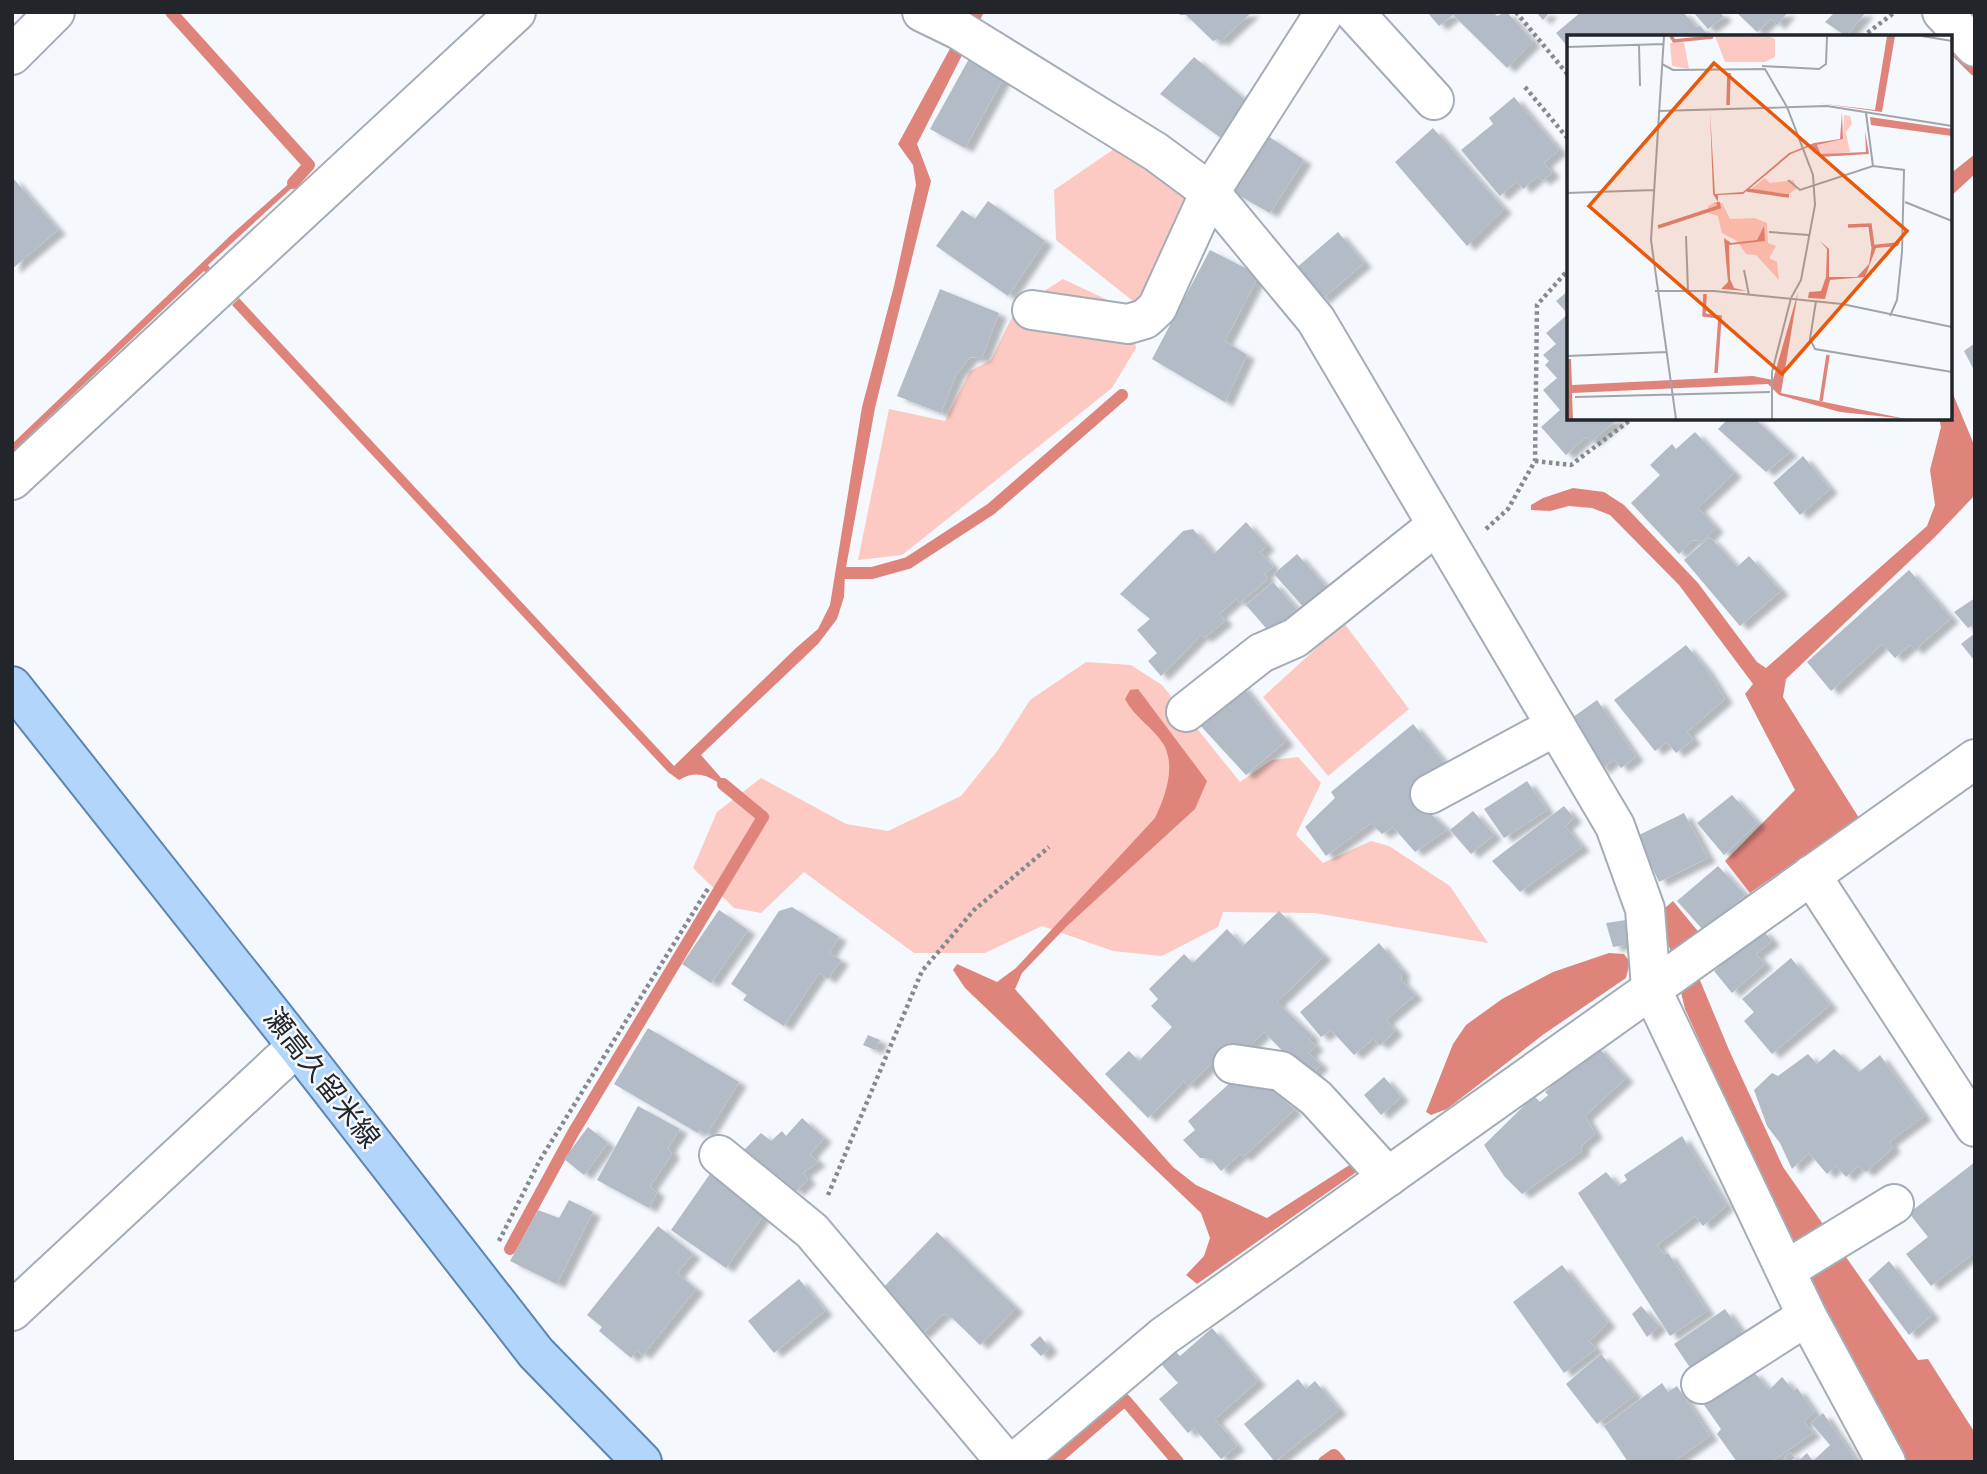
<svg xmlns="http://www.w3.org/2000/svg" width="1987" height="1474" font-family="Jost,'Noto Sans JP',sans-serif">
<defs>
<filter id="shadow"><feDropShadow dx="8" dy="4.5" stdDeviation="2" flood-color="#0004"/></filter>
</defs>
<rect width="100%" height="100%" fill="#f5f9fe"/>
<!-- green -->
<g fill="#fcc9c3">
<path d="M1117 147 1185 187 1189 203 1138 305 1056 240 1054 190Z"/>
<path d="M1063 279 1129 310 1136 348 1112 388 902 555 858 560 889 409 945 421 970 371 991 360 1016 309Z"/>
<path d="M1344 623 1409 709 1328 776 1263 697Z"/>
<path d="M1086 662 1131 665 1162 685 1240 782 1272 760 1298 757 1321 783 1296 835 1323 863 1371 841 1389 846 1450 886 1488 943 1315 913 1223 912 1218 927 1162 956 1113 951 1042 926 985 953H914L804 872 761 913 734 908 693 868 717 812 761 778 846 824 888 831 961 796 998 750 1030 700Z"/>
</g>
<!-- water -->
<g fill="#df847b">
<path d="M970 12H984L917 144 931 181 875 408 845 573 844 597 837 619 818 644 701 755 736 795C716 782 702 766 679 780L668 772 232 305 239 298 674 766 796 648 818 629 830 605 862 407 894 286 916 185 913 165 898 144Z"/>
<path d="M1975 154V174L1950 197V174Z"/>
<path d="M302 172 307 174 208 265 215 276 211 279 204 271 12 452V444L231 235Z"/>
<path d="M1950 387 1975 447V495L1935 537 1786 679 1783 697 1859 818 1750 893 1725 861 1795 790 1745 694 1753 684 1679 585 1610 515 1592 508 1569 506 1550 511 1531 510V505L1543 498 1573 488 1604 492 1624 505 1698 583 1757 662 1766 668 1927 526 1935 505 1930 470 1941 427 1939 418H1950Z"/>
<path d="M1138 689 1207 781 1195 809 1067 926 1022 973 1015 989 1173 1167 1196 1185 1267 1218 1351 1164 1358 1171 1197 1284 1186 1275 1204 1256 1210 1238 1201 1213 965 988 953 970 957 964 997 982 1016 968 1155 818C1165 797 1176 768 1164 745 1154 728 1134 717 1125 699L1130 690Z"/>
<path d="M1673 901 1701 935 1687 949 1729 1050 1783 1167 1918 1360 1928 1359 1975 1433V1462H1907L1811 1281 1794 1240 1778 1215 1685 1009 1671 952 1658 914Z"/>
<path d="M1609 953 1624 954 1630 962 1626 978 1544 1034 1447 1109 1431 1115 1426 1112 1453 1044 1466 1025 1502 999 1553 972Z"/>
</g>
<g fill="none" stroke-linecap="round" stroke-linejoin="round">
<!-- stream -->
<g stroke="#df847b" stroke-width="12">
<path d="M171 12 309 165 293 183"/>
<path d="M1958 53 1975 70"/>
<path d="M845 573H872L908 563 991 509 1122 395"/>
<path d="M510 1249 573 1133 763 817 723 784"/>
<path d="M1053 1462 1125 1400 1178 1462"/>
<path d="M1324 1462 1334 1455 1340 1462"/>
</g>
</g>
<!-- building -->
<g fill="#b2bbc6" filter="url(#shadow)">
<path d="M1177 12H1252L1220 42 1218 39 1213 41 1186 15H1180Z"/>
<path d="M1427 12H1493L1497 16 1507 12 1533 42 1507 68 1453 15 1439 26Z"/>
<path d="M1536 12H1550L1543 20Z"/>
<path d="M1581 12H1683L1696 27 1700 26 1710 37H1569V48L1556 33Z"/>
<path d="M1693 12H1720L1724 17 1708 29Z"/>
<path d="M1736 12H1788L1777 25 1771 19 1757 32Z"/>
<path d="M1831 12H1866L1846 36 1825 22 1833 14Z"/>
<path d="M970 57 1005 75 965 148 930 129Z"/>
<path d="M1194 57 1249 103 1231 128 1221 138 1160 94Z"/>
<path d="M1514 97 1559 150 1544 163 1552 173 1542 181 1538 176 1523 189 1517 181 1500 196 1461 150 1493 124 1489 118Z"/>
<path d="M1433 128 1504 209 1467 246 1395 162Z"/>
<path d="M1268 136 1304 160 1270 213 1231 191Z"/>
<path d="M12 177 58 230 12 269Z"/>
<path d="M988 201 1045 241 1008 296 936 246 962 210 975 219Z"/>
<path d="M1338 232 1364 263 1321 300 1295 269Z"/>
<path d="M1210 250 1259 275 1225 341 1247 355 1225 402 1152 359Z"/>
<path d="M940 289 999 313 982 358 970 357 956 375 941 413 897 396Z"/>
<path d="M1569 290V418H1619L1591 442 1586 437 1566 455 1541 427 1560 410 1543 390 1557 378 1545 365 1549 361 1543 355 1556 344 1546 333 1568 314 1556 301Z"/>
<path d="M1975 343V372L1964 351Z"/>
<path d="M1729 418H1754L1790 452 1766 472 1718 429Z"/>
<path d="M1695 432 1734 473 1698 508 1716 528 1703 541 1693 540 1679 554 1631 503 1660 475 1650 465 1672 444 1676 449Z"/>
<path d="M1803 456 1830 489 1800 515 1773 483Z"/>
<path d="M1246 522 1267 546 1260 552 1273 567 1264 574 1268 579 1240 603 1236 599 1219 614 1225 621 1204 638 1201 635 1161 676 1148 661 1157 653 1137 630 1150 619 1120 594 1183 531 1193 529 1214 554Z"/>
<path d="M1710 537 1737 567 1749 556 1781 591 1740 626 1684 560Z"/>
<path d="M1297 554 1329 590 1305 609 1274 574Z"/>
<path d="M1909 570 1951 618 1915 650 1910 645 1895 658 1882 644 1831 691 1807 662Z"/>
<path d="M1273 582 1299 612 1272 635 1246 605Z"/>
<path d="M1975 598V624L1968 628 1954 612Z"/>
<path d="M1975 633V661L1961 644Z"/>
<path d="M1686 645 1706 669 1725 699 1687 732 1693 740 1676 753 1667 742 1655 751 1614 700Z"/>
<path d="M1240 683 1286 741 1246 775 1198 723Z"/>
<path d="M1597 700 1636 757 1621 768 1614 759 1601 770 1569 720Z"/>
<path d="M1413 724 1447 766 1410 799 1424 814 1428 811 1447 830 1415 852 1393 827 1382 834 1371 823 1326 856 1305 827 1335 798 1331 792Z"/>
<path d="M1527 781 1547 810 1504 838 1484 809Z"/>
<path d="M1732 795 1758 823 1724 855 1697 823Z"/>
<path d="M1564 806 1574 818 1565 826 1582 847 1520 892 1492 861Z"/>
<path d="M1473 811 1494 835 1471 854 1450 830Z"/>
<path d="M1684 813 1708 858 1659 882 1637 836Z"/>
<path d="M1718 866 1745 895 1704 931 1677 901Z"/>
<path d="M792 907 839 937 829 953 841 960 828 979 819 973 784 1026 743 1000 747 995 731 984 779 911Z"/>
<path d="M719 910 748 930 711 983 682 964Z"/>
<path d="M1279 911 1324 956 1277 1002 1312 1036 1309 1039 1316 1046 1309 1053 1321 1065 1308 1077 1264 1032 1242 1054 1232 1044 1188 1086 1184 1081 1148 1118 1105 1074 1129 1051 1139 1061 1172 1027 1151 1006 1158 999 1149 989 1184 954 1193 963 1227 929 1243 946Z"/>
<path d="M1626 920 1631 944 1613 947 1606 923Z"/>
<path d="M1762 929 1772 941 1756 954 1765 964 1732 993 1714 971Z"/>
<path d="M1379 943 1402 971 1401 980 1415 995 1386 1020 1395 1031 1380 1045 1373 1039 1354 1055 1331 1030 1321 1037 1300 1012Z"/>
<path d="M1791 958 1830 1005 1772 1054 1744 1021 1754 1012 1742 999Z"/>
<path d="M648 1028 739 1082 707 1134 699 1130 698 1133 614 1084Z"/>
<path d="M868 1035 880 1040 875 1050 863 1045Z"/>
<path d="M1596 1045 1626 1078 1585 1116 1595 1134 1581 1146 1582 1151 1522 1194 1504 1176 1484 1145 1534 1096 1540 1102 1548 1095 1545 1092Z"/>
<path d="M1834 1049 1859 1072 1880 1055 1924 1116 1889 1142 1893 1148 1866 1172 1858 1166 1846 1177 1836 1166 1827 1174 1809 1153 1792 1169 1780 1143 1767 1126 1754 1090 1772 1073 1778 1076 1808 1054 1817 1064Z"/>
<path d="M1242 1072 1260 1073 1294 1110 1243 1157 1240 1154 1221 1171 1210 1158H1200L1183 1140 1195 1130 1188 1121Z"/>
<path d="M1384 1077 1401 1097 1381 1115 1364 1095Z"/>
<path d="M638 1106 680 1129 668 1148 672 1154 650 1186 657 1193 649 1208 597 1180Z"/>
<path d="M802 1118 824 1138 810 1154 818 1162 803 1173 808 1180 795 1192 792 1187 780 1189 739 1155 761 1133 771 1141 782 1131 786 1136Z"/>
<path d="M588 1127 608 1143 584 1175 564 1159Z"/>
<path d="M1682 1136 1726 1206 1703 1226 1695 1216 1657 1245 1664 1255 1668 1253 1707 1311 1670 1336 1578 1193 1606 1172 1618 1186 1627 1180 1624 1175Z"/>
<path d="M1975 1162V1252L1931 1286 1906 1254 1928 1237 1909 1213Z"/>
<path d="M712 1171 767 1210 726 1268 671 1230Z"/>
<path d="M569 1200 593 1212 557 1284 510 1261 538 1210 559 1218Z"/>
<path d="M658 1226 693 1254 677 1273 696 1289 643 1355 637 1350 631 1358 599 1331 602 1327 587 1315Z"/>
<path d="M937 1232 1016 1308 980 1345 950 1316 943 1314 921 1335 877 1294Z"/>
<path d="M1889 1261 1932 1315 1909 1335 1868 1280Z"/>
<path d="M1562 1265 1608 1323 1589 1341 1596 1349 1564 1373 1513 1302Z"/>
<path d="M799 1279 825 1311 774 1353 748 1321Z"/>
<path d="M1641 1306 1659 1326 1647 1337 1632 1314Z"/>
<path d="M1725 1309 1744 1336 1693 1372 1674 1344Z"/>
<path d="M1212 1328 1258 1381 1215 1419 1237 1446 1221 1459 1194 1428 1188 1433 1159 1399 1178 1383 1161 1364 1176 1352 1180 1356Z"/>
<path d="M1040 1336 1050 1348 1041 1356 1030 1345Z"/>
<path d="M1601 1354 1635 1395 1597 1424 1566 1384Z"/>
<path d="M1753 1371 1769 1390 1782 1377 1794 1391 1797 1388 1814 1412 1804 1422 1813 1433 1771 1462H1737L1717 1434 1721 1429 1702 1402Z"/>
<path d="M1298 1379 1306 1389 1315 1381 1339 1410 1275 1462 1244 1424Z"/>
<path d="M1662 1383 1668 1392 1677 1386 1710 1436 1673 1462H1628L1604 1426Z"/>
<path d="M1823 1413 1857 1462H1797L1807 1453 1813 1461 1830 1445 1811 1423Z"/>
<path d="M1790 1452 1795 1458 1788 1462 1784 1457Z"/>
</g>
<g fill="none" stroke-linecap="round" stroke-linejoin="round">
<!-- minor casing -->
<g stroke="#a4adb7" stroke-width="42">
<g id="minor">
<path d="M922 12 959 30 1156 152 1210 192 1316 320 1615 826 1645 909 1651 988 1807 1316 1886 1462"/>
<path d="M1354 12 1434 100"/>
<path d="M1942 12 1975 47"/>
<path d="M12 55 55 12"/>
<path d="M1032 310 1128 324 1145 319 1157 308 1210 192 1325 12"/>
<path d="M12 480 516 12"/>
<path d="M1186 712 1261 653 1295 638 1437 525"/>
<path d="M1430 794 1556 726"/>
<path d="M1811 875 1975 1127"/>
<path d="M1233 1064 1281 1071 1316 1098 1388 1177"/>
<path d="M719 1155 812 1231 1006 1462"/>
<path d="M1786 1270 1894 1204"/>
<path d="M12 1311 297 1046"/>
<path d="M1701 1384 1807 1316"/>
<path d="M1015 1462 1164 1336 1975 759"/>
</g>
</g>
<!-- major casing -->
<g stroke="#5e85b1" stroke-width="42">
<path id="major" d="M12 686 297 1046 536 1353 642 1462"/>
</g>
<!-- path -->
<g stroke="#86898e" stroke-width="4.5" stroke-dasharray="3.5 3.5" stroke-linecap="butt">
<path d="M1516 12 1569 76"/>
<path d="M1862 37 1895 12"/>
<path d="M1525 87 1569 140"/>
<path d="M1535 461 1571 465 1633 418"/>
<path d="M1486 529 1508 509 1535 461 1537 305 1569 269"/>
<path d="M828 1195 922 971 974 910 1049 847"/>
<path d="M499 1241 540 1160 709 887"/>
</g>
<!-- minor -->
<use href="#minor" stroke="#fff" stroke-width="38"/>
<!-- major -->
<use href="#major" stroke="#b2d5fc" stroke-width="38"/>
</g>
<g text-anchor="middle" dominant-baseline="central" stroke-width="5" stroke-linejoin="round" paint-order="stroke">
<!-- street labels -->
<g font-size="28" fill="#222529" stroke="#f5f9fe">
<text transform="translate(322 1078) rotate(52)">瀬高久留米線</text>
</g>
</g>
<!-- overview -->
<g transform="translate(1567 35)">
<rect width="385" height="385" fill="#f5f9fe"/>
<path d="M148 1 204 2 208 4V22L198 27H158ZM117 7 122 34 105 31 103 8ZM277 80 283 81 285 89 279 97 283 117 255 120 250 110 276 104ZM198 143 203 148 226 145 230 153 222 159 183 155ZM148 167 155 168 163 184 188 183 200 188 201 208 209 211 202 223 210 227 212 245 189 220 179 219 170 206 155 198 151 181 141 178V171Z" fill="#fcc9c3"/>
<path d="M320 1H328L315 77 250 68 308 75ZM143 77 148 159 176 157 222 118 247 108 273 104 275 77 276 104 250 110 254 119 299 117 298 96 302 119 253 122 244 111 224 119 176 159 151 160V167L146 159ZM303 82 385 94V101L304 90ZM197 191 198 206 162 210 163 244 167 253 180 256 154 254 161 247 157 203 164 208 190 205ZM253 206 262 214V242H290L302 229 305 210 333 207 331 211 309 213 298 242 263 245 258 264 241 263 242 257 254 256 259 242 260 214ZM231 257 214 358 339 384 273 377 212 360 201 349 5 358 6 384H0V324H4L5 350 186 341 206 345Z" fill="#df847b"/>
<path fill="none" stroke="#df847b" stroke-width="3.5" d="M104 1 107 6 146 2M161 70 162 38M180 155 222 161M281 191 303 190 306 212M91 192 152 172 151 167M138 259 137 280 153 282 149 338M254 366 261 320"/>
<path fill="none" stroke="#a1a4a9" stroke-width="2" d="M97 1 84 205 109 384M355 1 385 6M72 10 73 51M0 12 97 9M95 29 106 35 198 34 220 72 246 140 248 170 234 245 224 263 205 337V384M195 31 252 34 259 29 260 1M91 76 260 71 385 91M299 78 306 131M221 145 233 155 306 131 337 135 335 217 330 265 323 281M0 158 87 155M338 167 385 186M202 197 242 200M119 201 121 256M177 235 182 260M88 256H147L275 269 385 292M249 266 243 304 248 314 385 337M0 321 100 317M8 362 203 357"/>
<path fill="#e8590c" fill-opacity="0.15" stroke="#e8590c" stroke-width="3.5" d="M147 28 340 196 215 339 22 171Z"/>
<rect width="385" height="385" fill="none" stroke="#222529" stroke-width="3.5"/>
</g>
<!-- border -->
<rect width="1987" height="1474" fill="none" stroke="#222529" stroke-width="28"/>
</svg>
